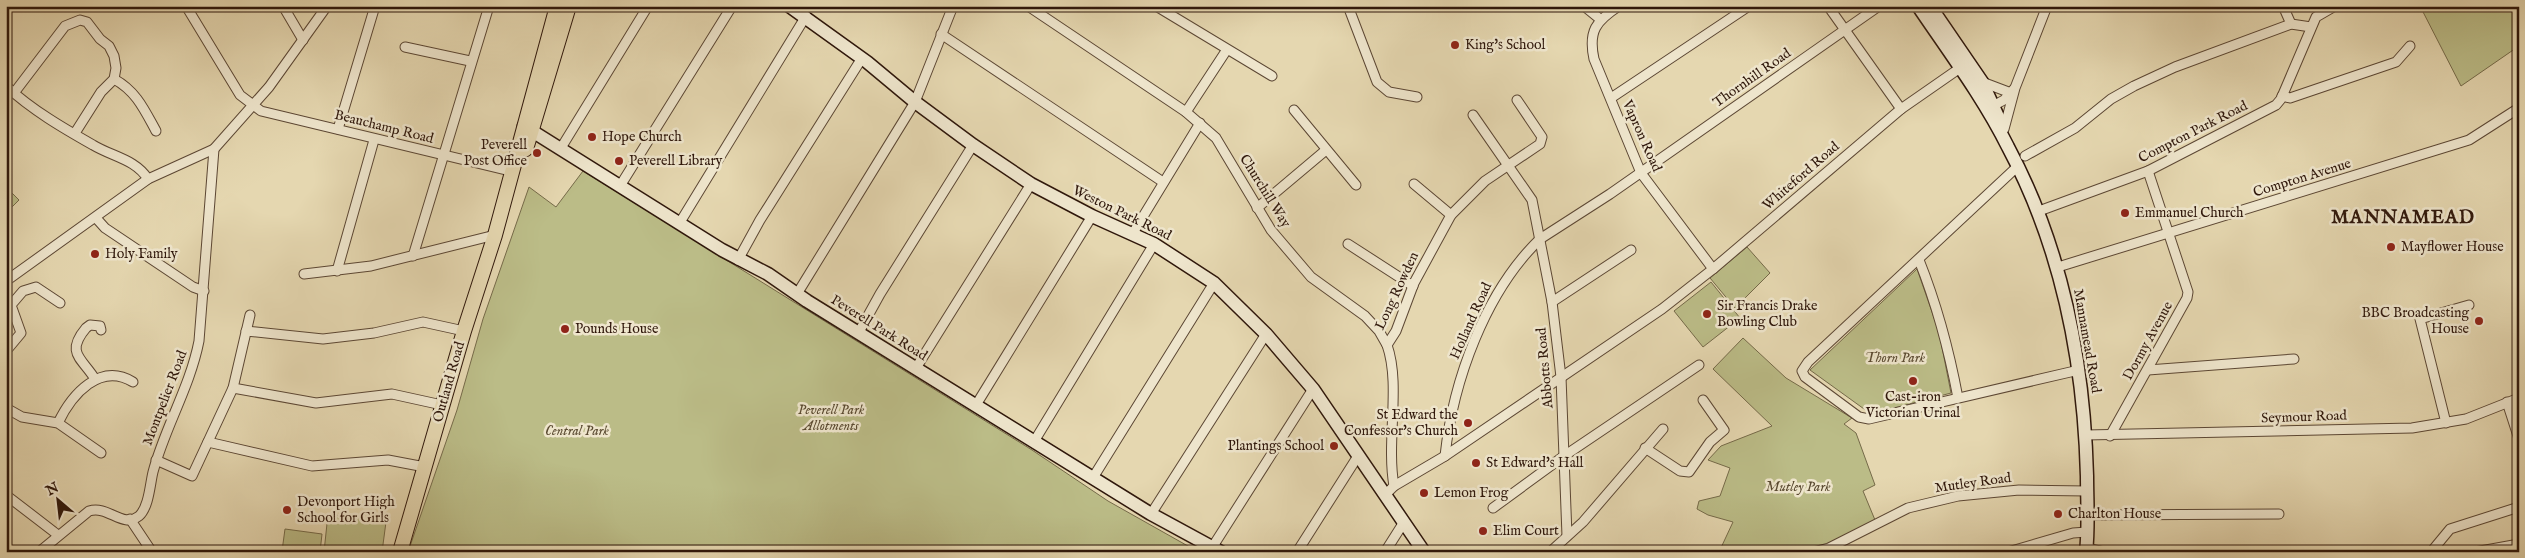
<svg xmlns="http://www.w3.org/2000/svg" width="2525" height="558" font-family="'IM FELL English',serif">
<rect width="100%" height="100%" fill="#e5d7b0"/>
<filter id="stains"><feTurbulence type="fractalNoise" baseFrequency=".004" numOctaves="4"/><feColorMatrix values="0 0 0 0 .2 0 0 0 0 .09 0 0 0 0 .02 0 0 0 .5 -.17"/></filter>
<radialGradient id="worn" r=".72"><stop offset=".6" stop-color="#630" stop-opacity="0"/><stop offset="1" stop-color="#630" stop-opacity=".3"/></radialGradient>
<!-- green -->
<g fill="#bbbc87" stroke="#756a49">
<path d="M2424 6H2519V46L2461 86 2421 8Z"/>
<path d="M583 171 1032 450 1108 501 1195 550 1193 552H408L457 410 483 319 529 187 556 207Z"/>
<path d="M6 187 19 200 6 213Z"/>
<path d="M1747 247 1770 273 1735 308 1710 278Z"/>
<path d="M1917 269 1939 332 1951 393 1871 414 1810 370Z"/>
<path d="M1711 282 1740 318 1703 347 1674 311Z"/>
<path d="M1743 338 1786 378 1852 418 1844 424 1856 433 1875 485 1863 491 1875 520 1827 546 1804 552H1719L1733 522 1708 515 1697 509 1699 501 1720 496 1730 468 1708 460 1721 446 1772 426 1713 369Z"/>
<path d="M328 514 386 522 382 552H324Z"/>
<path d="M285 529 322 534 320 552 282 551Z"/>
</g>
<g fill="none" stroke-linecap="round" stroke-linejoin="round">
<!-- street casing -->
<g stroke="#5c4734" stroke-width="11">
<g id="street">
<path d="M186 6 240 95 261 111 510 171"/>
<path d="M283 6 303 40"/>
<path d="M1028 6 1186 112 1216 138 1271 230 1311 277 1365 316 1379 331 1387 345"/>
<path d="M1156 6 1272 76"/>
<path d="M1348 6 1377 82 1389 92 1417 97"/>
<path d="M1584 6 1600 19"/>
<path d="M1619 6C1596 21 1588 31 1594 59L1641 173 1713 269"/>
<path d="M1828 6 1901 109"/>
<path d="M2283 6 2291 24"/>
<path d="M941 34 1163 182"/>
<path d="M405 47 470 61"/>
<path d="M114 79C136 91 144 109 156 131"/>
<path d="M1982 82 2011 93"/>
<path d="M6 86C32 110 63 128 93 145 113 157 135 159 148 179"/>
<path d="M14 93 65 26 80 20 87 22 100 39 109 46 114 56 116 68 114 79 101 92 75 133"/>
<path d="M2282 96 2290 98 2396 62 2410 46"/>
<path d="M1611 98 1749 6"/>
<path d="M1989 108 2004 100 2014 89"/>
<path d="M1294 110 1356 185"/>
<path d="M1186 112 1226 51"/>
<path d="M1473 115 1532 200 1552 302 1561 377 1567 536"/>
<path d="M338 129 375 6"/>
<path d="M2004 129 2015 88 2047 6"/>
<path d="M561 148 648 6"/>
<path d="M2025 156 2075 128 2111 99 2134 86 2175 67 2291 24 2311 27"/>
<path d="M2018 166 1808 362 1802 371 1805 377 1859 417 1869 419 2079 370"/>
<path d="M1414 184 1451 215"/>
<path d="M620 186 732 6"/>
<path d="M1257 208 1326 150"/>
<path d="M2039 211 2148 171 2276 105 2281 99 2316 17 2335 6"/>
<path d="M96 218 105 228 193 287 204 291"/>
<path d="M679 224 806 16"/>
<path d="M1133 233 1200 123"/>
<path d="M1348 244 1413 286"/>
<path d="M413 256 489 6"/>
<path d="M738 260 760 220 862 58"/>
<path d="M1919 260C1937 305 1949 350 1958 398"/>
<path d="M2058 267 2469 140 2519 108"/>
<path d="M337 271 374 140"/>
<path d="M304 274 371 266 495 235"/>
<path d="M6 281 148 179 214 149 269 87 327 6"/>
<path d="M797 294 915 102 953 6"/>
<path d="M1552 302 1631 250"/>
<path d="M246 331 323 339 374 333 423 322 464 331"/>
<path d="M859 332 880 294 973 145"/>
<path d="M6 351 21 333 11 305 23 291 36 287 60 303"/>
<path d="M916 368 1031 184"/>
<path d="M2148 370 2294 359"/>
<path d="M95 379C82 358 65 353 86 328L90 325 100 326 101 330"/>
<path d="M233 388 316 403 392 394 442 405"/>
<path d="M2507 402 2519 439"/>
<path d="M976 405 1092 216"/>
<path d="M6 408 22 417 58 423 101 453"/>
<path d="M58 423C72 394 100 362 133 382"/>
<path d="M2446 423 2420 319 2469 305"/>
<path d="M2086 435 2412 428 2466 419 2519 398"/>
<path d="M2110 436 2187 298 2188 292 2148 171"/>
<path d="M1035 440 1154 244"/>
<path d="M208 442 312 466 388 460 425 467"/>
<path d="M1645 448 1680 471 1689 472 1710 442 1724 430 1703 400"/>
<path d="M1445 456C1453 381 1485 292 1540 239L1610 194 1879 6"/>
<path d="M156 460 192 476 233 388 250 315"/>
<path d="M1094 476 1214 283"/>
<path d="M1394 486C1386 441 1401 385 1387 345L1396 331 1414 283 1451 215 1485 181 1540 144 1542 137 1517 100"/>
<path d="M1386 494 1394 486 1445 456 1662 309 1713 269 1901 109 1960 68"/>
<path d="M6 495 58 535"/>
<path d="M1493 508 1564 456 1699 365"/>
<path d="M1151 514 1266 334"/>
<path d="M2087 515 2279 514"/>
<path d="M130 519 152 552"/>
<path d="M2087 548 2105 552"/>
<path d="M39 552 89 511C109 505 122 529 139 516 149 507 150 484 153 472 165 427 190 387 199 341L214 149"/>
<path d="M1207 552 1215 543 1313 389"/>
<path d="M1297 552 1358 456"/>
<path d="M1385 552 1404 522"/>
<path d="M1550 552 1583 522 1663 429"/>
<path d="M1813 552 1829 548 1908 508 1958 496 2019 490 2087 491"/>
<path d="M2008 552 2073 533 2087 532"/>
<path d="M2431 552 2450 529 2519 507"/>
<path d="M2475 552 2519 544"/>
</g>
</g>
<!-- secondary casing -->
<g stroke="#2f170b" stroke-width="15">
<g id="secondary">
<path d="M789 6 867 62 915 102 973 145 1031 184 1092 216 1154 244 1214 283 1266 334 1313 389 1424 552"/>
<path d="M1918 6C1949 52 1983 97 2008 147 2062 248 2084 361 2087 476 2087 501 2089 527 2086 552"/>
<path d="M1930 6 1982 82 2000 121"/>
<path d="M524 126 722 250 768 274 807 301 1151 514 1221 552"/>
</g>
</g>
<!-- primary casing -->
<g stroke="#2f170b" stroke-width="16">
<g id="primary">
<path d="M526 149 569 6"/>
<path d="M400 552 464 331 495 235 557 6"/>
</g>
</g>
<!-- street -->
<use href="#street" stroke="#eee5cc" stroke-width="9"/>
<!-- secondary -->
<use href="#secondary" stroke="#eee5cc" stroke-width="12"/>
<!-- primary -->
<use href="#primary" stroke="#e5d7b0" stroke-width="14"/>
</g>
<!-- markers -->
<g fill="#8f2418" stroke="#eee5cc" stroke-width="2">
<circle cx="1455" cy="45" r="5"/>
<circle cx="592" cy="137" r="5"/>
<circle cx="537" cy="153" r="5"/>
<circle cx="619" cy="161" r="5"/>
<circle cx="2125" cy="213" r="5"/>
<circle cx="2391" cy="247" r="5"/>
<circle cx="95" cy="254" r="5"/>
<circle cx="1707" cy="314" r="5"/>
<circle cx="2479" cy="321" r="5"/>
<circle cx="565" cy="329" r="5"/>
<circle cx="1913" cy="381" r="5"/>
<circle cx="1468" cy="423" r="5"/>
<circle cx="1334" cy="446" r="5"/>
<circle cx="1476" cy="463" r="5"/>
<circle cx="1424" cy="493" r="5"/>
<circle cx="287" cy="510" r="5"/>
<circle cx="2058" cy="514" r="5"/>
<circle cx="1483" cy="531" r="5"/>
</g>
<g text-anchor="middle" dominant-baseline="central" stroke-width="5" stroke-linejoin="round" paint-order="stroke">
<!-- poi labels -->
<g font-size="14" fill="#2f170b" stroke="#eee5cc" text-anchor="start">
<text x="1465" y="45">King's School</text>
<text x="602" y="137">Hope Church</text>
<text x="527" y="145" text-anchor="end">Peverell<tspan x="527" dy="16">Post Office</tspan></text>
<text x="629" y="161">Peverell Library</text>
<text x="2135" y="213">Emmanuel Church</text>
<text x="2401" y="247">Mayflower House</text>
<text x="105" y="254">Holy Family</text>
<text x="1717" y="306">Sir Francis Drake<tspan x="1717" dy="16">Bowling Club</tspan></text>
<text x="2469" y="313" text-anchor="end">BBC Broadcasting<tspan x="2469" dy="16">House</tspan></text>
<text x="575" y="329">Pounds House</text>
<text x="1913" y="397" text-anchor="middle">Cast-iron<tspan x="1913" dy="16">Victorian Urinal</tspan></text>
<text x="1458" y="415" text-anchor="end">St Edward the<tspan x="1458" dy="16">Confessor's Church</tspan></text>
<text x="1324" y="446" text-anchor="end">Plantings School</text>
<text x="1486" y="463">St Edward's Hall</text>
<text x="1434" y="493">Lemon Frog</text>
<text x="297" y="502">Devonport High<tspan x="297" dy="16">School for Girls</tspan></text>
<text x="2068" y="514">Charlton House</text>
<text x="1493" y="531">Elim Court</text>
</g>
<!-- street labels -->
<g font-size="14" fill="#2f170b" stroke="#eee5cc">
<text transform="translate(1752 78) rotate(-35)">Thornhill Road</text>
<text transform="translate(384 127) rotate(14)">Beauchamp Road</text>
<text transform="translate(2193 132) rotate(-27)">Compton Park Road</text>
<text transform="translate(1642 136) rotate(66)">Vapron Road</text>
<text transform="translate(1801 176) rotate(-41)">Whiteford Road</text>
<text transform="translate(2302 178) rotate(-17)">Compton Avenue</text>
<text transform="translate(1265 191) rotate(58)">Churchill Way</text>
<text transform="translate(1122 213) rotate(26)">Weston Park Road</text>
<text transform="translate(1397 291) rotate(-65)">Long Rowden</text>
<text transform="translate(1471 321) rotate(-66)">Holland Road</text>
<text transform="translate(879 328) rotate(32)">Peverell Park Road</text>
<text transform="translate(2087 341) rotate(80)">Mannamead Road</text>
<text transform="translate(2148 341) rotate(-61)">Dormy Avenue</text>
<text transform="translate(1545 368) rotate(-95)">Abbotts Road</text>
<text transform="translate(449 382) rotate(-74)">Outland Road</text>
<text transform="translate(165 398) rotate(-69)">Montpelier Road</text>
<text transform="translate(2304 417) rotate(-2)">Seymour Road</text>
<text transform="translate(1973 483) rotate(-8)">Mutley Road</text>
</g>
<!-- park labels -->
<g font-size="14" font-style="italic" fill="#594930" stroke="#eee5cc">
<text x="1895" y="358">Thorn Park</text>
<text x="831" y="410">Peverell Park<tspan x="831" dy="16">Allotments</tspan></text>
<text x="577" y="431">Central Park</text>
<text x="1798" y="487">Mutley Park</text>
</g>
<!-- district labels -->
<g font-size="19" font-weight="bold" letter-spacing="1" fill="#2f170b" stroke="#eee5cc">
<text x="2403" y="218">MANNAMEAD</text>
</g>
</g>
<!-- margin -->
<rect width="2525" height="558" fill="none" stroke="#e5d7b0" stroke-width="25"/>
<rect x="8" y="8" width="2510" height="543" fill="none" stroke="#2f170b" stroke-width="2.5"/>
<rect x="12" y="12" width="2500" height="533" fill="none" stroke="#2f170b"/>
<!-- north arrow -->
<g transform="translate(58 500) rotate(332)" stroke="#eee5cc" stroke-width="4" paint-order="stroke">
<path d="M0-4L9 19L0 12L-9 19Z" fill="#2f170b"/>
<text y="-8" font-size="14" font-weight="bold" text-anchor="middle" fill="#2f170b">N</text>
</g>
<rect width="100%" height="100%" filter="url(#stains)"/>
<rect width="100%" height="100%" fill="url(#worn)"/>
</svg>
